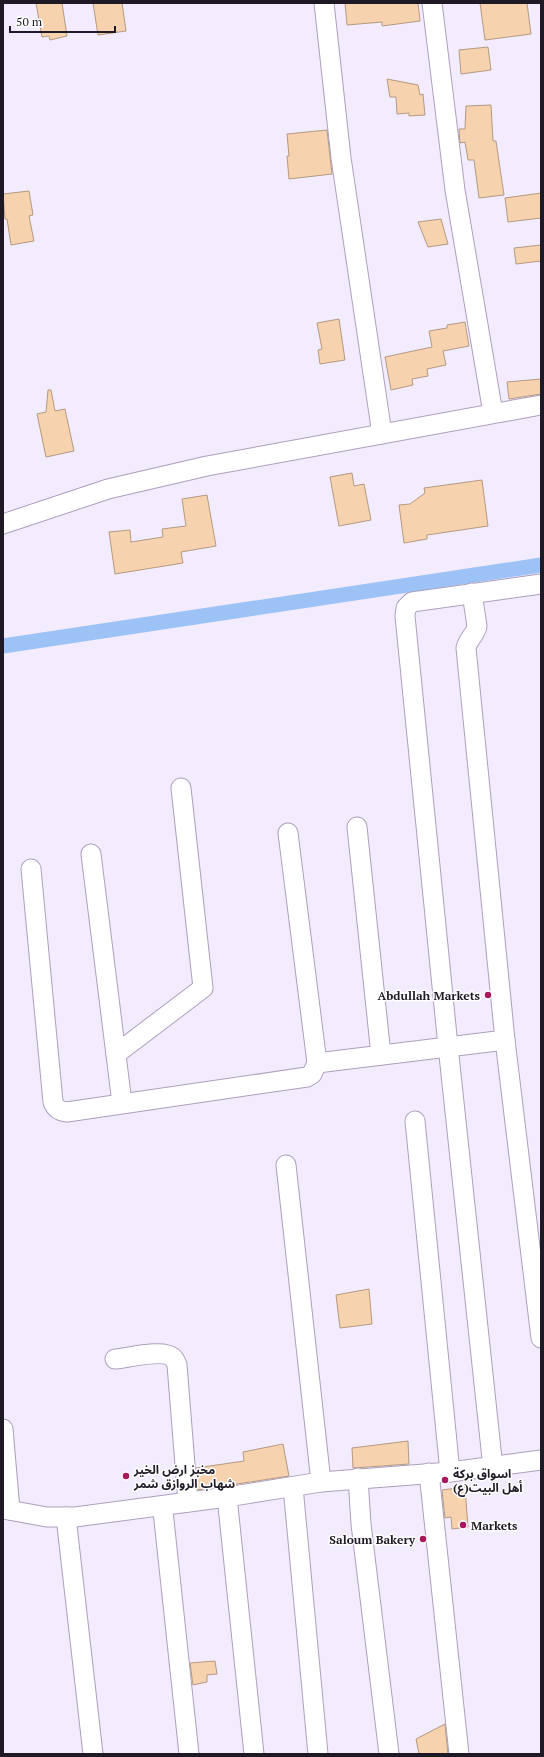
<svg xmlns="http://www.w3.org/2000/svg" width="544" height="1757" font-family="'PT Serif','Noto Sans Arabic',serif">
<rect width="100%" height="100%" fill="#f3ebfe"/>
<g fill="none" stroke-linecap="round" stroke-linejoin="round">
<!-- canal -->
<path stroke="#9dc3f6" stroke-width="15" d="M3 646 541 565"/>
</g>
<!-- building -->
<g fill="#f6d2ae" stroke="#b39a81">
<path d="M36 3H62L67 36 50 40 49 36 42 37Z"/>
<path d="M93 3H122L126 31 98 35Z"/>
<path d="M345 3H418L420 21 382 26V22L347 25Z"/>
<path d="M480 3H527L531 34 485 40Z"/>
<path d="M488 47 491 70 461 74 459 50Z"/>
<path d="M387 79 418 85 420 95 423 94 425 115 409 116V113L397 114 396 97H390Z"/>
<path d="M491 105 493 141H496L504 195 479 198 474 160H468L465 142 460 143 459 129H465L466 106Z"/>
<path d="M327 130 332 174 289 179 287 156H289L287 134Z"/>
<path d="M29 191 33 215 29 216 34 241 11 245 7 219H5L3 194Z"/>
<path d="M541 193V218L508 222 505 198Z"/>
<path d="M441 219 448 244 428 247 418 222Z"/>
<path d="M541 245V261L516 264 514 248Z"/>
<path d="M339 319 345 360 320 364 318 350 322 349 317 323Z"/>
<path d="M465 322 469 346 443 351 446 365 427 369 428 376 412 379 413 385 391 390 385 357 432 347 429 331 447 328V325Z"/>
<path d="M541 379V394L509 399 507 382Z"/>
<path d="M48 390H51L55 411 65 409 74 451 46 457 37 414 46 412Z"/>
<path d="M352 473 354 486 364 484 371 520 339 526 330 477Z"/>
<path d="M482 480 488 526 427 535V539L404 543 399 505 410 504 425 493 424 488Z"/>
<path d="M207 495 216 546 181 552 183 563 115 574 109 532 130 530 131 542 163 537 162 529 186 526 182 499Z"/>
<path d="M369 1289 372 1324 340 1328 336 1295Z"/>
<path d="M408 1441 409 1464 353 1468 352 1448Z"/>
<path d="M283 1444 289 1476 198 1490 196 1468 244 1461 243 1452Z"/>
<path d="M465 1487 468 1527 452 1529 451 1517 445 1518 442 1490Z"/>
<path d="M215 1661 217 1674 207 1675V1682L193 1685 190 1663Z"/>
<path d="M445 1724 448 1754H419L416 1739Z"/>
</g>
<g fill="none" stroke-linecap="round" stroke-linejoin="round">
<!-- minor casing -->
<g stroke="#ac9fbd" stroke-width="21">
<g id="minor">
<path d="M324 3 341 158 382 434"/>
<path d="M432 3 455 190 493 413"/>
<path d="M3 524 108 489 207 466 541 405"/>
<path d="M472 593 477 626C476 634 468 639 466 648L505 1040 541 1338"/>
<path d="M357 827 381 1055"/>
<path d="M288 833 317 1063 505 1040"/>
<path d="M91 854 122 1103"/>
<path d="M31 869 53 1102C56 1109 59 1111 67 1112L307 1077 312 1074 317 1063"/>
<path d="M116 1054 203 988 181 788"/>
<path d="M415 1121 450 1472"/>
<path d="M286 1165 321 1482"/>
<path d="M115 1359C128 1358 162 1349 172 1357 175 1359 176 1363 177 1365L188 1502"/>
<path d="M3 1429 10 1510"/>
<path d="M493 1468 448 1046 405 616 406 608 412 602 541 584"/>
<path d="M429 1473 459 1754"/>
<path d="M358 1478 361 1524 389 1754"/>
<path d="M293 1487 318 1754"/>
<path d="M227 1497 254 1754"/>
<path d="M3 1509 47 1517H75L227 1497 321 1482 450 1472 541 1460"/>
<path d="M163 1511 189 1754"/>
<path d="M66 1517 93 1754"/>
</g>
</g>
<!-- minor -->
<use href="#minor" stroke="#fff" stroke-width="19"/>
</g>
<!-- markers -->
<g fill="#a6195c" stroke="#fff" stroke-width="1.5">
<circle cx="488" cy="995" r="4"/>
<circle cx="126" cy="1476" r="4"/>
<circle cx="445" cy="1480" r="4"/>
<circle cx="463" cy="1525" r="4"/>
<circle cx="423" cy="1539" r="4"/>
</g>
<g text-anchor="middle" dominant-baseline="central" stroke-width="3" stroke-linejoin="round" paint-order="stroke">
<!-- poi labels -->
<g font-size="12" font-weight="bold" fill="#1e1924" stroke="#fff" text-anchor="start">
<text x="480" y="995" text-anchor="end">Abdullah Markets</text>
<text x="134" y="1469">مخبز ارض الخير<tspan x="134" dy="14">شهاب الروازق شمر</tspan></text>
<text x="453" y="1473">اسواق بركة<tspan x="453" dy="14">أهل البيت(ع)</tspan></text>
<text x="471" y="1525">Markets</text>
<text x="415" y="1539" text-anchor="end">Saloum Bakery</text>
</g>
</g>
<!-- border -->
<rect width="544" height="1757" fill="none" stroke="#1e1924" stroke-width="8"/>
<!-- scale -->
<path d="M10 26v6h105v-6" fill="none" stroke="#1e1924" stroke-width="2"/>
<text x="16" y="26" font-size="12" fill="#1e1924" stroke="#ffffff" stroke-width="3" paint-order="stroke">50 m</text>
</svg>
